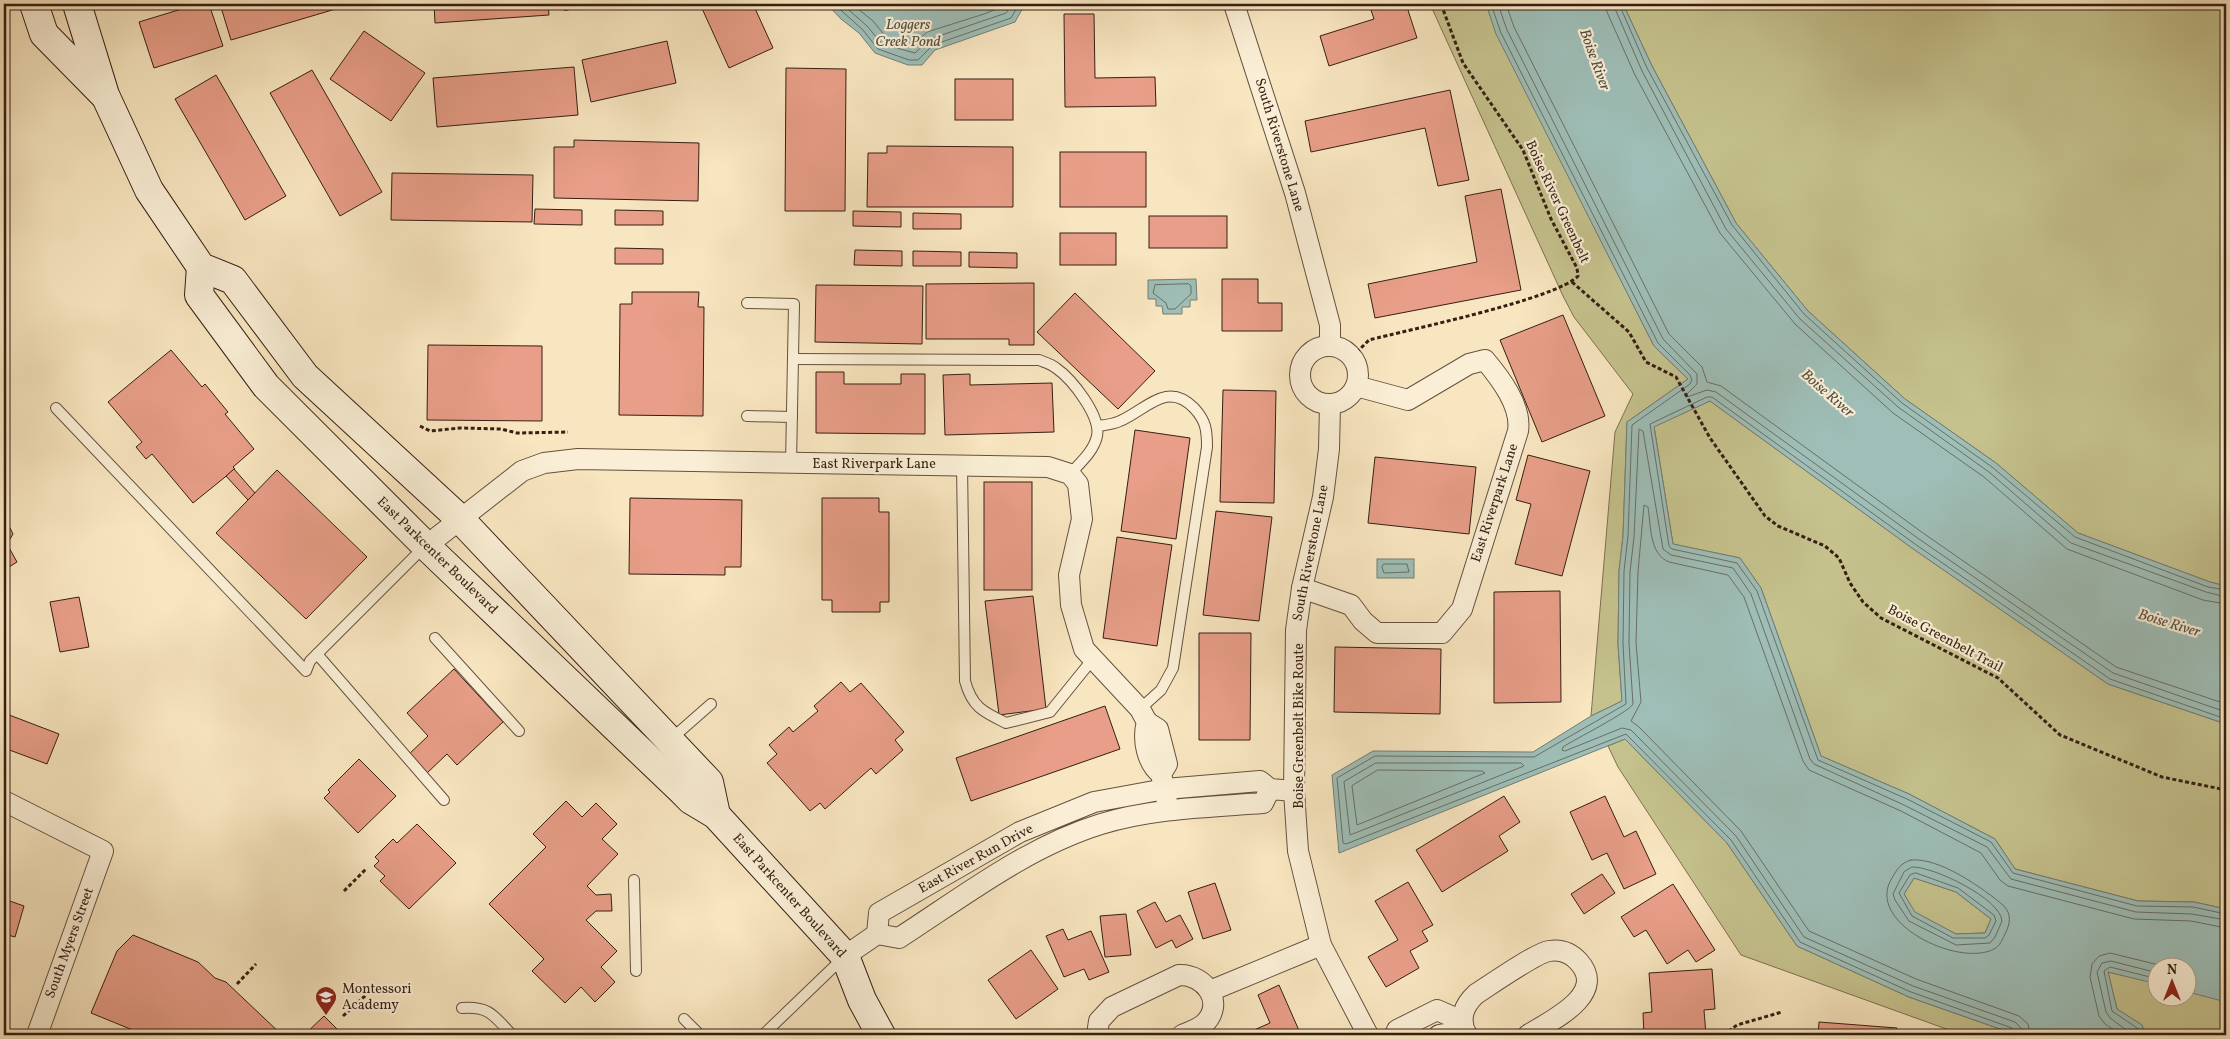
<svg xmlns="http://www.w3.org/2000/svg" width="2230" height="1039" font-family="Vollkorn,serif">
<rect width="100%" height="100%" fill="#f8e6c0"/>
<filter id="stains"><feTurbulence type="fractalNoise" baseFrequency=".004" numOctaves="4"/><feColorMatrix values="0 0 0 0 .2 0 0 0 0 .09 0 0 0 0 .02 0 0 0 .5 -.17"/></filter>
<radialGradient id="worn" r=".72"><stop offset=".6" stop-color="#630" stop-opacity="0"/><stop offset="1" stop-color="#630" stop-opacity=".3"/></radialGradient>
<!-- green -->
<g fill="#c5c28d" stroke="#7e7050">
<path d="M1430 4H1486L1497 34 1654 346 1688 379 1627 422 1623 536 1619 571 1618 644 1622 701 1591 716 1615 432 1633 394 1574 317 1563 296Z"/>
<path d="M1623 4H2226V586L2210 582 2078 533 1996 463 1905 399 1808 311 1736 223 1652 66Z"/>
<path d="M1710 401 1912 548 2108 684 2226 724V909L2194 902 2138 901 2015 869 1995 839 1909 794 1821 756 1761 588 1740 558 1673 544 1654 426Z"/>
<path d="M1625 739 1727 843 1797 946 1909 997 2017 1035H1963L1741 955 1618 767 1608 746Z"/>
<path d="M1914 878 1956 892 1991 919 1985 933 1956 934 1914 912 1904 894Z"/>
<path d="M2108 972 2157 983 2158 996H2188V991L2226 1000V1035H2145L2142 1025 2117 1009Z"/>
</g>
<!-- water -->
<g fill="#9ebeb7" stroke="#747e75" fill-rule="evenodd">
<path d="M827 4H1025L1015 22 935 50 922 65H908L875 53 859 33 841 19Z"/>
<path d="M1486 4H1623L1652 66 1736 223 1808 311 1905 399 1996 463 2078 533 2210 582 2226 586V724L2108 684 1912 548 1710 401 1654 427 1673 544 1740 558 1761 588 1821 756 1909 794 1995 839 2015 869 2138 901 2194 902 2226 909V1002L2188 992V966H2158L2157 984 2108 972 2117 1009 2142 1025 2145 1035H2017L1909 997 1797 946 1727 843 1625 739 1339 853 1332 775 1373 751 1533 752 1591 716 1622 701 1618 644 1619 571 1623 536 1627 422 1688 379 1654 346 1496 34ZM1914 878 1956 892 1991 919 1985 933 1956 934 1915 912 1904 894Z"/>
<path d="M1196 279 1197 300H1190V307H1182V314H1163L1162 306H1156V299H1148V280Z"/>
<rect x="1377" y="559" width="37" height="19"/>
</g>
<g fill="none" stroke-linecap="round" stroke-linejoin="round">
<!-- shore -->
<g stroke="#6a6e65" stroke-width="1">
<path d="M834 4 863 30 878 49 909 60H918L933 45 1011 18 1019 4"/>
<path d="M842 4 867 26 882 44 915 53 930 39 1006 13 1012 4"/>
<path d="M852 4 873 21 886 37 912 46 927 32 984 14 1001 7 1004 4"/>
<path d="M1491 4 1501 33 1658 343 1690 375 1692 380 1690 384 1632 425 1628 536 1624 571 1623 643 1626 704 1534 757 1375 756 1337 778 1343 843 1346 844 1626 734 1731 840 1800 942 1911 992 2012 1028 2016 1035"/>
<path d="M1498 4 1507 30 1663 339 1697 374V384L1687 394V397L1707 390 1716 392 1919 539 2113 673 2226 712"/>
<path d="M1506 4 1514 27 1669 334 1702 367 1707 382 1721 386 1923 533 2116 667 2226 704"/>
<path d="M1605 4 1607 12 1635 75 1720 233 1795 324 1893 413 1984 477 2067 549 2203 600 2226 604"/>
<path d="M1613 4 1642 71 1726 229 1800 319 1898 407 1989 472 2071 543 2206 592 2226 597"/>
<path d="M1619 4 1647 68 1732 225 1804 314 1902 403 1992 467 2075 537 2208 587 2226 590"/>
<path d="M1189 284 1191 286V294L1175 309H1168L1166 303 1153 293 1155 285Z"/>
<path d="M1384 564H1407L1409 572 1384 573 1382 567Z"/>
<path d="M2226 719 2110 679 1915 544 1712 397H1707L1650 424 1669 546 1672 549 1737 563 1757 591 1818 760 1907 799 1991 842 2013 873 2137 906 2193 907 2226 914"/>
<path d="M1376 763H1521L1524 766 1350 835 1344 782Z"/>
<path d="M1378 770 1482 771 1485 773 1357 825 1352 786Z"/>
<path d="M1911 860C1939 857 1983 888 2004 906 2012 915 2010 924 2005 934 2002 940 2000 946 1994 949 1958 968 1864 922 1892 878 1897 869 1901 863 1911 860Z"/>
<path d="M1912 867C1933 866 2001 899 2002 921L1995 937 1990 943 1956 945 1909 921 1895 900 1893 894 1904 872Z"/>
<path d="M1916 873 1958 888 1994 915 1996 921 1989 935 1985 938H1953L1912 916 1899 893 1910 875Z"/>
<path d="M2022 1035 2021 1028 2015 1022 1913 986 1804 937 1736 836 1631 730 1622 728 1565 751 1562 750 1563 747C1575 739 1629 712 1633 704L1629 643 1630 572 1634 537 1639 429 1643 431 1663 549 1671 555 1733 568 1751 594 1810 759 1814 764 1904 805 1987 847 2011 879 2136 912 2192 914 2226 920"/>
<path d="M2030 1035 2028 1024 2019 1016 1916 979 1809 931 1741 831 1639 727 1631 721 1641 702 1636 643 1638 572 1644 505 1648 507C1651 525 1649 554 1669 562L1728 575 1744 597 1803 761 1809 770 1901 811 1981 853 2000 880 2008 886 2134 919 2191 921 2226 928"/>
<path d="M2122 1035 2105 1024 2099 1016 2090 977 2092 964 2099 956 2110 953 2163 966"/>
<path d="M2133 1035 2110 1018 2106 1012 2097 972 2102 963 2111 961 2158 973"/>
<path d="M2140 1035 2137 1028 2112 1011 2104 971 2110 967 2158 979"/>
</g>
<!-- stream -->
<path stroke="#747e75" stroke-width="5.5" d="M4 1031 15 1035"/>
</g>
<!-- building -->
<g fill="#e89e88" stroke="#361e13">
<path d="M198 4H209L223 46 154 68 139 22Z"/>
<path d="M220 4H338L339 8 231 40Z"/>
<path d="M434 4H548L549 15 435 23Z"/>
<path d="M577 4H597L578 7Z"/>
<path d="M700 4H753L773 48 729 68Z"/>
<path d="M1369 4H1406L1417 38 1329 66 1320 36 1374 19Z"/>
<path d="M1064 14H1094L1095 78 1155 77 1156 106 1065 107Z"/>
<path d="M364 31 425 73 391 121 330 79Z"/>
<path d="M667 41 676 83 591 102 582 60Z"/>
<path d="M574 67 578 115 437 127 433 78Z"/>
<path d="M786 68 846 69 845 211H785Z"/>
<path d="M312 70 382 192 340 216 270 93Z"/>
<path d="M216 75 286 196 245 220 175 99Z"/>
<rect x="955" y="79" width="58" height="41"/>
<path d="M1450 90 1469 180 1438 186 1425 128 1311 152 1305 121Z"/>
<path d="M574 140 699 143 698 201 554 198V147H574Z"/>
<path d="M887 146 1013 147V207H867L868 153H887Z"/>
<rect x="1060" y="152" width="86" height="55"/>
<path d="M392 173 533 175 532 222 391 220Z"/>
<path d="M1501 189 1521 290 1375 318 1368 284 1477 262 1465 196Z"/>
<path d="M535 209 582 210V225L534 224Z"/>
<path d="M615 210 663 211V225H615Z"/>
<path d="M853 211 901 212V227L853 226Z"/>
<path d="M913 213 961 214V229H913Z"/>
<rect x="1149" y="216" width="78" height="32"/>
<rect x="1060" y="233" width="56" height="32"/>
<path d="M615 248 663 249V264H615Z"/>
<path d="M855 250 902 251V266L854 265Z"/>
<path d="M913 251 961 252V266H913Z"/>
<path d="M969 252 1017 253V268L969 267Z"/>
<path d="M1222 279H1258V303H1282V331H1222Z"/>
<path d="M1034 283V345H1009V339H926V284Z"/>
<path d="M816 285 923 286 922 344 815 342Z"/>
<path d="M632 292H699L698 307H704L703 416 619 415 620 304H632Z"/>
<path d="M1075 293 1155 371 1118 409 1037 332Z"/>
<path d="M1563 315 1605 416 1542 442 1500 340Z"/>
<path d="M428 345 542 346V421L427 420Z"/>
<path d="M171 350 202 387 205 384 228 412 225 414 254 449 233 467 235 469 193 503 152 454 146 459 136 447 142 442 108 402Z"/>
<path d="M816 372H844V384H901V374H925V434L816 433Z"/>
<path d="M970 374V385L1052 383 1054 432 945 435 943 375Z"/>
<path d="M1223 390 1276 391 1274 503 1220 502Z"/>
<path d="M1135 430 1190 438 1176 539 1121 531Z"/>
<path d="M1528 455 1590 471 1562 576 1515 564 1531 504 1516 500Z"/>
<path d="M1375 457 1476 467 1469 534 1368 523Z"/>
<path d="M234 469 255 493 248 500 226 476Z"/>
<path d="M277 470 367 557 306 619 216 533Z"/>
<rect x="984" y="482" width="48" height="108"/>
<path d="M630 498 742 500 741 567H725V575L629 574Z"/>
<path d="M822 498H879V512H889V602H880V612H832V600H822Z"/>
<path d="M1216 511 1272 517 1259 621 1203 615Z"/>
<path d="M4 516 13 534 7 544 17 562 4 570Z"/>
<path d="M1117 537 1172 545 1157 646 1103 638Z"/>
<path d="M1560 591 1561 702 1494 703V592Z"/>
<path d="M1033 596 1046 709 999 715 985 601Z"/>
<path d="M79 597 89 647 60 652 50 602Z"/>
<path d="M1199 633H1251L1250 740H1199Z"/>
<path d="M1335 647 1441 649 1440 714 1334 712Z"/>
<path d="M454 669 503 722 457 765 447 754 425 775 407 756 428 736 407 713Z"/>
<path d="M841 682 850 692 861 683 904 732 895 740 903 750 876 774 871 768 825 809 820 803 810 811 767 763 777 754 769 745 789 727 793 732 818 711 814 706Z"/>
<path d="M1105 706 1120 749 971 801 956 758Z"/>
<path d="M4 713 59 734 47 764 4 748Z"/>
<path d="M359 759 396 796 358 833 324 798 330 792 328 790Z"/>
<path d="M1504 796 1520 822 1499 836 1508 851 1442 892 1416 850Z"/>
<path d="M1605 796 1624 837 1636 831 1656 874 1624 889 1607 853 1592 860 1570 812Z"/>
<path d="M566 801 582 817 596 803 617 824 602 839 618 854 587 886 596 895 611 894 612 911H596L586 920 617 951 601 967 615 982 595 1002 581 987 565 1003 532 971 544 959 489 904 546 847 533 834Z"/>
<path d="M417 824 456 863 409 909 380 881 385 876 374 866 379 861 375 857 393 839 397 843Z"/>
<path d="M1602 874 1615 893 1584 914 1571 894Z"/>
<path d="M1408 882 1433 925 1422 931 1428 941 1410 951 1419 968 1386 987 1368 957 1398 940 1375 901Z"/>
<path d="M1215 883 1231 930 1203 939 1188 892Z"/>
<path d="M1673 884 1715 950 1696 962 1688 950 1667 964 1646 930 1634 937 1621 917Z"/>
<path d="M4 899 24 906 15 937 4 934Z"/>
<path d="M1155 902 1166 922 1180 915 1193 939 1176 948 1172 940 1156 948 1137 911Z"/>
<path d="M1126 914 1131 955 1105 957 1100 916Z"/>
<path d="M1063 929 1068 940 1091 931 1109 972 1089 980 1084 969 1064 977 1046 936Z"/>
<path d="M133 935 198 962 215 978 226 982 282 1035H145L91 1013 117 951Z"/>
<path d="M1031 950 1058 989 1016 1019 988 980Z"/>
<path d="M1712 969 1715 1009 1704 1010 1706 1035H1644L1643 1013 1652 1012 1649 973Z"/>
<path d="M1279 985 1301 1035H1256L1254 1030 1270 1023 1258 995Z"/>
<path d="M324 1016 343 1035H304Z"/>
<path d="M1819 1022 1897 1028V1035H1818Z"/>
<path d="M349 1032 352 1035 355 1032 359 1035H345Z"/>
</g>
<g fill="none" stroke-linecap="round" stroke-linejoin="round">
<!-- service casing -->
<g stroke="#66503e" stroke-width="12">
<g id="service">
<path d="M565 4 566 5"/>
<path d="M747 303 794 304 791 464"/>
<path d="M793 359 1039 360C1044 362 1051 364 1056 368 1072 379 1101 416 1097 436 1094 451 1080 463 1070 474"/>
<path d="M56 408 306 671 310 661 425 546"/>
<path d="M747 416 792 417"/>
<path d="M1098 426C1105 425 1114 424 1120 421 1146 410 1167 380 1194 408 1206 421 1207 430 1207 447L1173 668 1161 690 1140 709"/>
<path d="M962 464 965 681C972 707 983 712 1006 723L1050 712 1092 660"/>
<path d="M435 638 519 731"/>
<path d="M317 654 444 800"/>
<path d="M670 740 711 704"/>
<path d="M634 880 636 971"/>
<path d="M462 1008C490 1006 494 1016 512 1035"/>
<path d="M684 1019 700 1035"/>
<path d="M763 1035 844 957"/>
</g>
</g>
<!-- minor casing -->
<g stroke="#66503e" stroke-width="22">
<g id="minor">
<path d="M1234 4 1295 193 1330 325V346"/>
<circle cx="1329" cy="375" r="29"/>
<path d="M1330 405 1329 449 1323 497 1302 588 1296 630 1294 791 1298 851 1321 945 1368 1035"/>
<path d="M426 546 522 471 544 463 578 459 1048 467 1070 474 1078 484 1082 519 1069 575 1071 605 1084 649 1140 709 1147 722"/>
<path d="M1302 588 1351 605 1363 621 1377 633H1442L1462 609 1518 431C1522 406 1500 378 1485 360L1469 364 1408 400 1356 386"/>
<path d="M1161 774 1167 764 1158 729 1147 722C1142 740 1147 763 1161 774L1167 802"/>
<path d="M1270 789 1263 803C1210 807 1153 808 1101 824 1027 847 964 896 899 938L877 934 879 913 1020 832 1094 802 1165 789 1260 781 1270 789 1294 791"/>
<path d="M4 801 103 851 37 1035"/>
<path d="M845 956 877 934"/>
<path d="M1210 991 1321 945"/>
<path d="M1097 1035 1099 1021 1112 1007 1179 975C1205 974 1226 1003 1204 1024 1198 1029 1189 1032 1182 1035"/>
<path d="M1395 1035 1397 1030 1437 1010 1462 1021 1450 1033 1439 1035"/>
<path d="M1467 1035C1458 1020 1464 1005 1476 994 1490 985 1536 953 1549 951 1561 949 1571 953 1579 962 1608 995 1550 1021 1528 1035"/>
</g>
</g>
<!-- secondary casing -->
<g stroke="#361e13" stroke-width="30">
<g id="secondary">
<path d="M34 4 44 34 103 94"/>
<path d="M77 4 105 95 149 190 201 267 233 280 305 376 460 519 709 782 716 815"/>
<path d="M201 267 199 295 266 386 426 546 681 790 691 800 716 815 845 956 862 1000 881 1035"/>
</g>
</g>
<!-- path -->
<g stroke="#361e13" stroke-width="3" stroke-dasharray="4 2.5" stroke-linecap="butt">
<path d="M1572 282 1629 332 1646 362 1676 377 1710 438 1765 516 1778 526 1825 546 1839 558 1850 583 1863 602 1881 618 1998 678 2060 735 2162 777 2226 790"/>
<path d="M1348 347 1357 353 1363 368"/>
<path d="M1352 357 1369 340C1407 330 1557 299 1578 276L1577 268 1551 219 1523 150 1463 63 1441 4"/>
<path d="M1312 406C1291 390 1287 361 1312 346"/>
<path d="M420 426 430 431 460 428 501 429 517 433 568 432"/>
<path d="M344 891 367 868"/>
<path d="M237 984 256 964"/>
<path d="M343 1016 366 995"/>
<path d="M1723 1035 1737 1025 1782 1012"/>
</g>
<!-- service -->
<use href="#service" stroke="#faefd6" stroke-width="10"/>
<!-- minor -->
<use href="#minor" stroke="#faefd6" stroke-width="20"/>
<!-- secondary -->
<use href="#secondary" stroke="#faefd6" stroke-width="28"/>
</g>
<!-- icons -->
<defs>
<g id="school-pin" transform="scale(1.125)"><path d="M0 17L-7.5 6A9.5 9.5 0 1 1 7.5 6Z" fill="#8f2418" stroke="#faefd6"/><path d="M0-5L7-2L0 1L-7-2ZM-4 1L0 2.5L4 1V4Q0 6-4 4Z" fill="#fff"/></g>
</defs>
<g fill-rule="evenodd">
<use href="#school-pin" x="326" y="997"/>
</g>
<g text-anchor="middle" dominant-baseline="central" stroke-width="4.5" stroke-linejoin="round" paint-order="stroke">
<!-- street labels -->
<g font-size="14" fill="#361e13" stroke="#faefd6">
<text transform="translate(1279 145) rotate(73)">South Riverstone Lane</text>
<text transform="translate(1557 202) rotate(65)">Boise River Greenbelt</text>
<text x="874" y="464">East Riverpark Lane</text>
<text transform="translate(1495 503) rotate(-72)">East Riverpark Lane</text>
<text transform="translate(1311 553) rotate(-79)">South Riverstone Lane</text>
<text transform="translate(437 556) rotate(44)">East Parkcenter Boulevard</text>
<text transform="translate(1945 639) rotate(28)">Boise Greenbelt Trail</text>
<text transform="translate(1299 726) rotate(-90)">Boise Greenbelt Bike Route</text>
<text transform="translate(976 859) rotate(-29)">East River Run Drive</text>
<text transform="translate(789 896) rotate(48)">East Parkcenter Boulevard</text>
<text transform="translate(70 943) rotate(-70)">South Myers Street</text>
</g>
<!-- poi labels -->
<g font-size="14" fill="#361e13" stroke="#faefd6" text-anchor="start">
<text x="342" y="989">Montessori<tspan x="342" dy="16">Academy</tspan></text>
</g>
<!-- water labels -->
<g font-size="15" font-style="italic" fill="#554e44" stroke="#faefd6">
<text x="908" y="25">Loggers<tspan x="908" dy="17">Creek Pond</tspan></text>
<text transform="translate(1594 60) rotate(70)">Boise River</text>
<text transform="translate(1827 394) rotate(41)">Boise River</text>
<text transform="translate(2169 624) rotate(17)">Boise River</text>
</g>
</g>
<!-- margin -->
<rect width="2230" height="1039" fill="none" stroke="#f8e6c0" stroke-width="20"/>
<rect x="5" y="5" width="2220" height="1029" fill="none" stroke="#361e13" stroke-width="2.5"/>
<rect x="10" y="10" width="2210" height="1019" fill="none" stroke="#361e13"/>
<!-- north arrow -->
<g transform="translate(2172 982)"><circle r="24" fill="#faefd6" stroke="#ac9b88"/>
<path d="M0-4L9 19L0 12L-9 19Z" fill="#8f2418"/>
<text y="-8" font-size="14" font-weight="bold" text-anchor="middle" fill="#361e13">N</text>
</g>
<rect width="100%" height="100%" filter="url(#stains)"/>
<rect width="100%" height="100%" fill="url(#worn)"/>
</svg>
